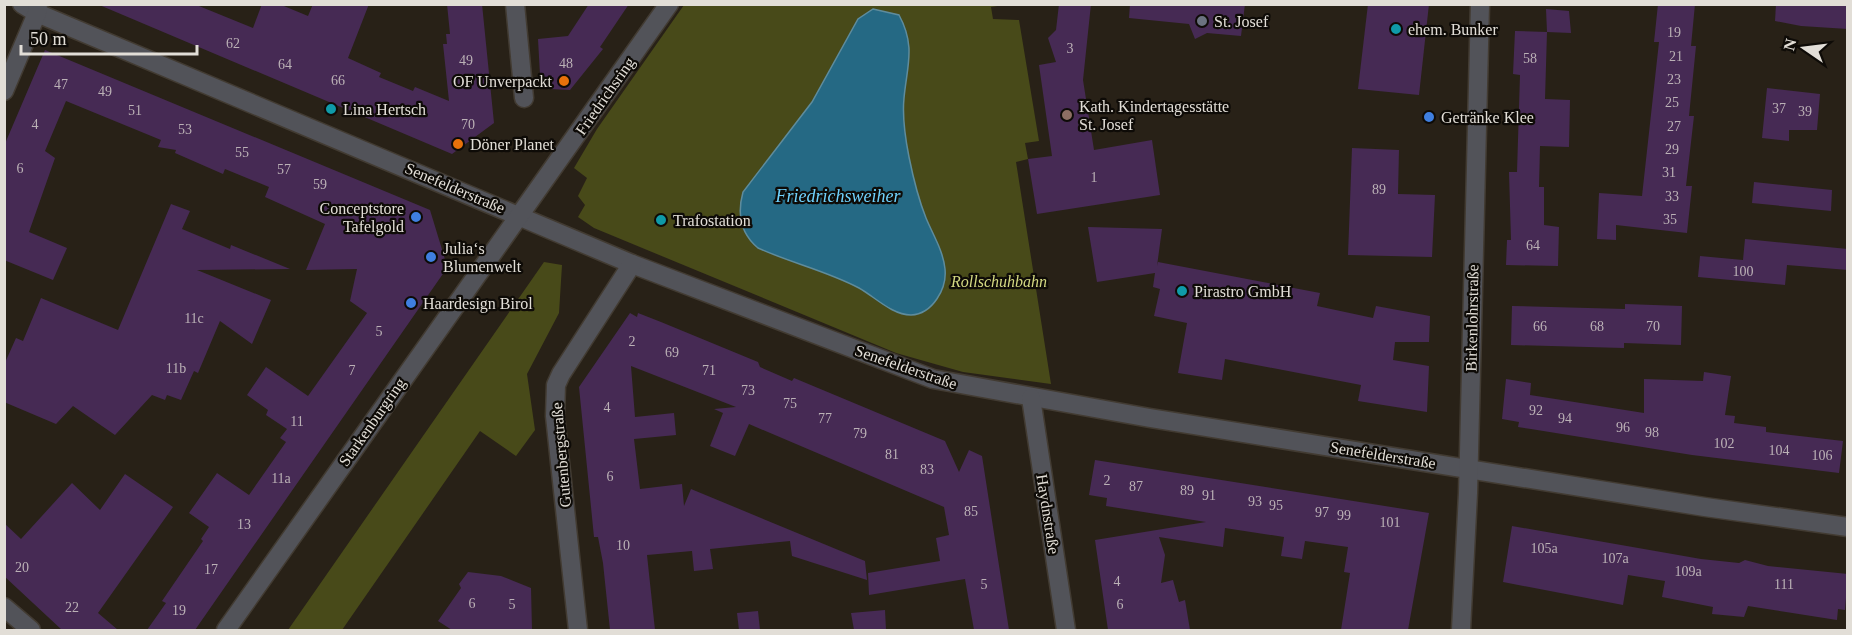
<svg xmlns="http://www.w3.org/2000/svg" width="1852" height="635" font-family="Georgia,serif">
<rect width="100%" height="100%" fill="#282117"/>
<!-- green -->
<g fill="#484a19">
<path d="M684 5H1004L991 7 993 19 1019 20 1039 141 1025 143 1028 159 1016 162 1051 384 963 372 896 353 594 228 578 217 585 205 578 196 587 178 574 168 597 129Z"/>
<path d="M544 262 562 265 559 313 527 374 535 430 516 456 480 431 342 630H288Z"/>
</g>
<!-- water -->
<path fill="#256984" stroke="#5e8c9d" stroke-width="1.5" d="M873 9 899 15C916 46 907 66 904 98 902 118 905 137 909 157 913 177 918 198 926 218 933 235 943 250 945 269 947 288 933 314 911 315 892 315 875 297 859 288 827 271 791 263 758 248 740 233 737 214 743 192L812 102 858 19Z"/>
<!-- building -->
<g fill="#462a54">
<path d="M97 4H194L253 28 262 4H279L308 16 313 4H369L348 58 381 73 379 77 413 91 415 87 449 101 443 44H447L446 34H450L447 4H482L494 123 452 154Z"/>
<path d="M589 4H629L600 47 603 49 570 90 550 89 543 84 540 75 538 39 568 36Z"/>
<path d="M1059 4H1091L1083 80 1094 150 1152 140 1160 195 1037 214 1028 159 1052 156 1039 65 1056 62 1048 38 1056 30Z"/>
<path d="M1130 4H1245L1241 36 1207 33 1195 39 1189 24 1129 18Z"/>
<path d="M1368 4H1429L1419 95 1358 89Z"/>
<path d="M1658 4H1695L1691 46H1696L1689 116H1694L1686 186H1692L1687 233 1616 225V240L1597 239 1599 193 1642 196 1659 42H1654Z"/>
<path d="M1776 4H1848V29L1801 26 1775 21Z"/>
<path d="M1546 9 1569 11 1571 33 1547 32 1545 99 1570 100 1569 147 1540 146 1539 187H1544V225L1559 227 1558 266 1506 265 1507 240H1511L1509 172H1517L1520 75 1513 74 1515 31 1547 32Z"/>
<path d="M45 50 430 210 444 256 447 268 195 630H147L166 603 162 601 203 541 201 539 209 527 189 513 217 473 249 495 286 442 280 438 287 429 266 415 268 410 247 395 266 367 308 396 367 313 350 301 357 269 306 270 325 224 265 197 269 187 225 169 223 174 175 153 176 150 158 147 161 140 66 101 45 151 55 158 29 232 67 248 53 280 4 260V146Z"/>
<path d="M1767 88 1820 94 1817 130H1789V141L1762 138Z"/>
<path d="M1352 148 1399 150 1398 194 1435 195 1432 257 1348 255Z"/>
<path d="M1754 182 1832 190 1831 211 1752 203Z"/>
<path d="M171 204 190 211 182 229 230 249 231 245 290 269 197 270 271 300 252 344 220 321 198 373 194 371 181 400 167 395 165 400 152 395 115 435 73 406 56 424 4 402V365L16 338 23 341 41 298 118 330Z"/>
<path d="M1088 227 1162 229 1157 266 1158 262 1320 293 1317 306 1373 318 1376 306 1430 316 1429 342H1395L1393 360 1429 366 1427 412 1358 401 1361 385 1225 359 1222 380 1178 373 1187 323 1154 316 1160 289 1153 287 1155 273 1097 282Z"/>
<path d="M1745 239 1848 249V270L1787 265 1785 285 1698 277 1700 256 1743 260Z"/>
<path d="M1625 304 1682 306 1681 345 1624 343V348L1511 345 1512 306 1625 309Z"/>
<path d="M630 313 637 317 638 313 661 322 758 362 760 367 792 381 794 378 945 441 959 472 969 450 982 456 1009 630H974L965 579 869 595 868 573 940 561 936 538 949 535 944 507 749 424 735 456 710 446 723 413 714 409 736 407 631 366 635 417 674 413 676 435 634 439 640 489 682 484 684 506 691 489 865 561 867 580 792 556 790 541 710 549 713 569 694 571 692 551 647 555 655 630H610L603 563 598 537H594L579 387Z"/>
<path d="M1704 372 1731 376 1725 415 1735 416 1734 423 1766 427V432L1843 441 1839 473 1692 455 1531 429 1518 427 1519 422 1502 419 1506 379 1531 383 1530 395 1644 413V379L1703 381Z"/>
<path d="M1095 460 1429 513 1408 630H1341L1350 573 1344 572 1348 547 1305 541 1302 559 1281 556 1284 537 1225 528 1223 547 1159 537 1165 555 1161 583 1173 580 1179 602 1185 600 1190 630H1108L1095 540 1206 522 1106 506 1107 498 1089 495Z"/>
<path d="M125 474 173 507 98 613 118 630H62L4 576V523L21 539 72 483 100 510Z"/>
<path d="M1512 526 1701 559 1739 563 1745 560 1768 566 1848 574 1845 610 1838 609 1837 620 1748 606 1744 617 1712 614 1713 607 1662 597 1665 581 1628 575 1623 605 1503 582Z"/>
<path d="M468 572 501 576 531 588 532 630H452L438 621 461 588 459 584Z"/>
<path d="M885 610 886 630H854L851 613Z"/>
<path d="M758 611 760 630H739L737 613Z"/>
</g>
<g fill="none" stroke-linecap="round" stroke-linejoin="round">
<!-- minor casing -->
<g stroke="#423b32" stroke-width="21">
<g id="minor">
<path d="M22 4 37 13 632 264 933 379 1150 418 1705 507 1848 527"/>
<path d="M515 4 524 98"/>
<path d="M4 91 37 13 38 4"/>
<path d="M1031 398 1066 630"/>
<path d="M4 607 31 630"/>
<path d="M226 630 669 4"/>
<path d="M578 630 555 416 556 385 561 374 632 264"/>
<path d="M1461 630 1468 493 1480 4"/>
</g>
</g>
<!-- minor -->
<use href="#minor" stroke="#525359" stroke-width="18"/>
</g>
<!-- markers -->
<circle fill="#6b7280" stroke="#0e0b07" stroke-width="2" cx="1202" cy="21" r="6"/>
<g fill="#0f9aa8" stroke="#0e0b07" stroke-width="2">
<circle cx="1396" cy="29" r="6"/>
<circle cx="331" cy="109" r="6"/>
<circle cx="661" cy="220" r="6"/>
<circle cx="1182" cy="291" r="6"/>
</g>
<g fill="#e8710a" stroke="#0e0b07" stroke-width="2">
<circle cx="564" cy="81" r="6"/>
<circle cx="458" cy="144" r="6"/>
</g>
<circle fill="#8d6e63" stroke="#0e0b07" stroke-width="2" cx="1067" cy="115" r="6"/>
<g fill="#3f7fe0" stroke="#0e0b07" stroke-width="2">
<circle cx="1429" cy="117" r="6"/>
<circle cx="416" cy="217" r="6"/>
<circle cx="431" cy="257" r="6"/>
<circle cx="411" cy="303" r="6"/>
</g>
<g text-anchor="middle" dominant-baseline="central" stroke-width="4.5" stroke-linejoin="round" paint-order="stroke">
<!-- number labels -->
<g font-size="14" fill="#bbb1b6">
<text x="1674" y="32">19</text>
<text x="233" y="43">62</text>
<text x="1070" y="48">3</text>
<text x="1676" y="56">21</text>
<text x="1530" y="58">58</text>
<text x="466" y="60">49</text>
<text x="566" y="63">48</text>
<text x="285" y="64">64</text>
<text x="1674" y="79">23</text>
<text x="338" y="80">66</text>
<text x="61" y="84">47</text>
<text x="105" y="91">49</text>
<text x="1672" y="102">25</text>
<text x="1779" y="108">37</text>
<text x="135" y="110">51</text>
<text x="1805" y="111">39</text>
<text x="35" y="124">4</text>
<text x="468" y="124">70</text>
<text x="1674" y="126">27</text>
<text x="185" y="129">53</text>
<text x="1672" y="149">29</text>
<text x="242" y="152">55</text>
<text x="20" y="168">6</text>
<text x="284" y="169">57</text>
<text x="1669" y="172">31</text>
<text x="1094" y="177">1</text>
<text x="320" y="184">59</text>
<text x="1379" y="189">89</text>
<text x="1672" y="196">33</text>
<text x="1670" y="219">35</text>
<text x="1533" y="245">64</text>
<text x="1743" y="271">100</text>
<text x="194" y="318">11c</text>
<text x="1540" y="326">66</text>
<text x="1597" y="326">68</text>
<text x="1653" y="326">70</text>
<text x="379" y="331">5</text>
<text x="632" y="341">2</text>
<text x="672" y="352">69</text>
<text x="176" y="368">11b</text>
<text x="352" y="370">7</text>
<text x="709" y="370">71</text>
<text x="748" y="390">73</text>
<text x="790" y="403">75</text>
<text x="607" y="407">4</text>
<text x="1536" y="410">92</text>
<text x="825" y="418">77</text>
<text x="1565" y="418">94</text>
<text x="297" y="421">11</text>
<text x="1623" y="427">96</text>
<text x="1652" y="432">98</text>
<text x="860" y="433">79</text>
<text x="1724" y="443">102</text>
<text x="1779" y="450">104</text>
<text x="892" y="454">81</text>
<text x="1822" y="455">106</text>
<text x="927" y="469">83</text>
<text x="610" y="476">6</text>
<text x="281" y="478">11a</text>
<text x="1107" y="480">2</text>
<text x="1136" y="486">87</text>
<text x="1187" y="490">89</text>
<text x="1209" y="495">91</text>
<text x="1255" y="501">93</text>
<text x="1276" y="505">95</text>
<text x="971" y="511">85</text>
<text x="1322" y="512">97</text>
<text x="1344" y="515">99</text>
<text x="1390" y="522">101</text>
<text x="244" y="524">13</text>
<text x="623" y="545">10</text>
<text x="1544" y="548">105a</text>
<text x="1615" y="558">107a</text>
<text x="22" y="567">20</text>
<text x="211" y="569">17</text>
<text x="1688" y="571">109a</text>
<text x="1117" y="581">4</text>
<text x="984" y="584">5</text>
<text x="1784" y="584">111</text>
<text x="472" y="603">6</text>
<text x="512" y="604">5</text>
<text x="1120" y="604">6</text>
<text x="72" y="607">22</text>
<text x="179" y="610">19</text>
</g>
<!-- poi labels -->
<g font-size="16" fill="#e2ded7" stroke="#0e0b07" text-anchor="start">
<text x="1214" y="21">St. Josef</text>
<text x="1408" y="29">ehem. Bunker</text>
<text x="552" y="81" text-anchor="end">OF Unverpackt</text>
<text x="1079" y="106">Kath. Kindertagesstätte<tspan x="1079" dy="18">St. Josef</tspan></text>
<text x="343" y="109">Lina Hertsch</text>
<text x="1441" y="117">Getränke Klee</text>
<text x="470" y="144">Döner Planet</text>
<text x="404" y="208" text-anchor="end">Conceptstore<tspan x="404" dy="18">Tafelgold</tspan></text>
<text x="673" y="220">Trafostation</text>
<text x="443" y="248">Julia‘s<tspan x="443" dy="18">Blumenwelt</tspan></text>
<text x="1194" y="291">Pirastro GmbH</text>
<text x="423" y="303">Haardesign Birol</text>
</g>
<!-- street labels -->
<g font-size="16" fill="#e2ded7" stroke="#0e0b07">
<text transform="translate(605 96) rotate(-55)">Friedrichsring</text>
<text transform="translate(455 188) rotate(23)">Senefelderstraße</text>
<text transform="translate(1472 318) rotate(-89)">Birkenlohrstraße</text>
<text transform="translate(906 367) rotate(19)">Senefelderstraße</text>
<text transform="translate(372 422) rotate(-55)">Starkenburgring</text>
<text transform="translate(561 455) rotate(-95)">Gutenbergstraße</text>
<text transform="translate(1383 455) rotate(9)">Senefelderstraße</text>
<text transform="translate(1048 514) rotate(81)">Haydnstraße</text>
</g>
<!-- park labels -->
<g font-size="16" font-style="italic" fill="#d4d982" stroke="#0e0b07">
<text x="999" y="281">Rollschuhbahn</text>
</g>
<!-- water labels -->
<g font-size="18" font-style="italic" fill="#6fd1fc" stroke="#0e0b07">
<text x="838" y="196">Friedrichsweiher</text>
</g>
</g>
<!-- border -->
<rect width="1852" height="635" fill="none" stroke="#e2ded7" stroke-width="12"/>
<!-- north arrow -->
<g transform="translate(1804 48) rotate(284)" stroke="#0e0b07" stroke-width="4.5" paint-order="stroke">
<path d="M0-4.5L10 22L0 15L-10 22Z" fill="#e2ded7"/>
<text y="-9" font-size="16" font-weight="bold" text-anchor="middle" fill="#e2ded7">N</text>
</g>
<!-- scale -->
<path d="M21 45v9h176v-9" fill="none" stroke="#e2ded7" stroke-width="3"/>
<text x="30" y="45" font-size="18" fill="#e2ded7" stroke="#0e0b07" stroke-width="4.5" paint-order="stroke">50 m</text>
</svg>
